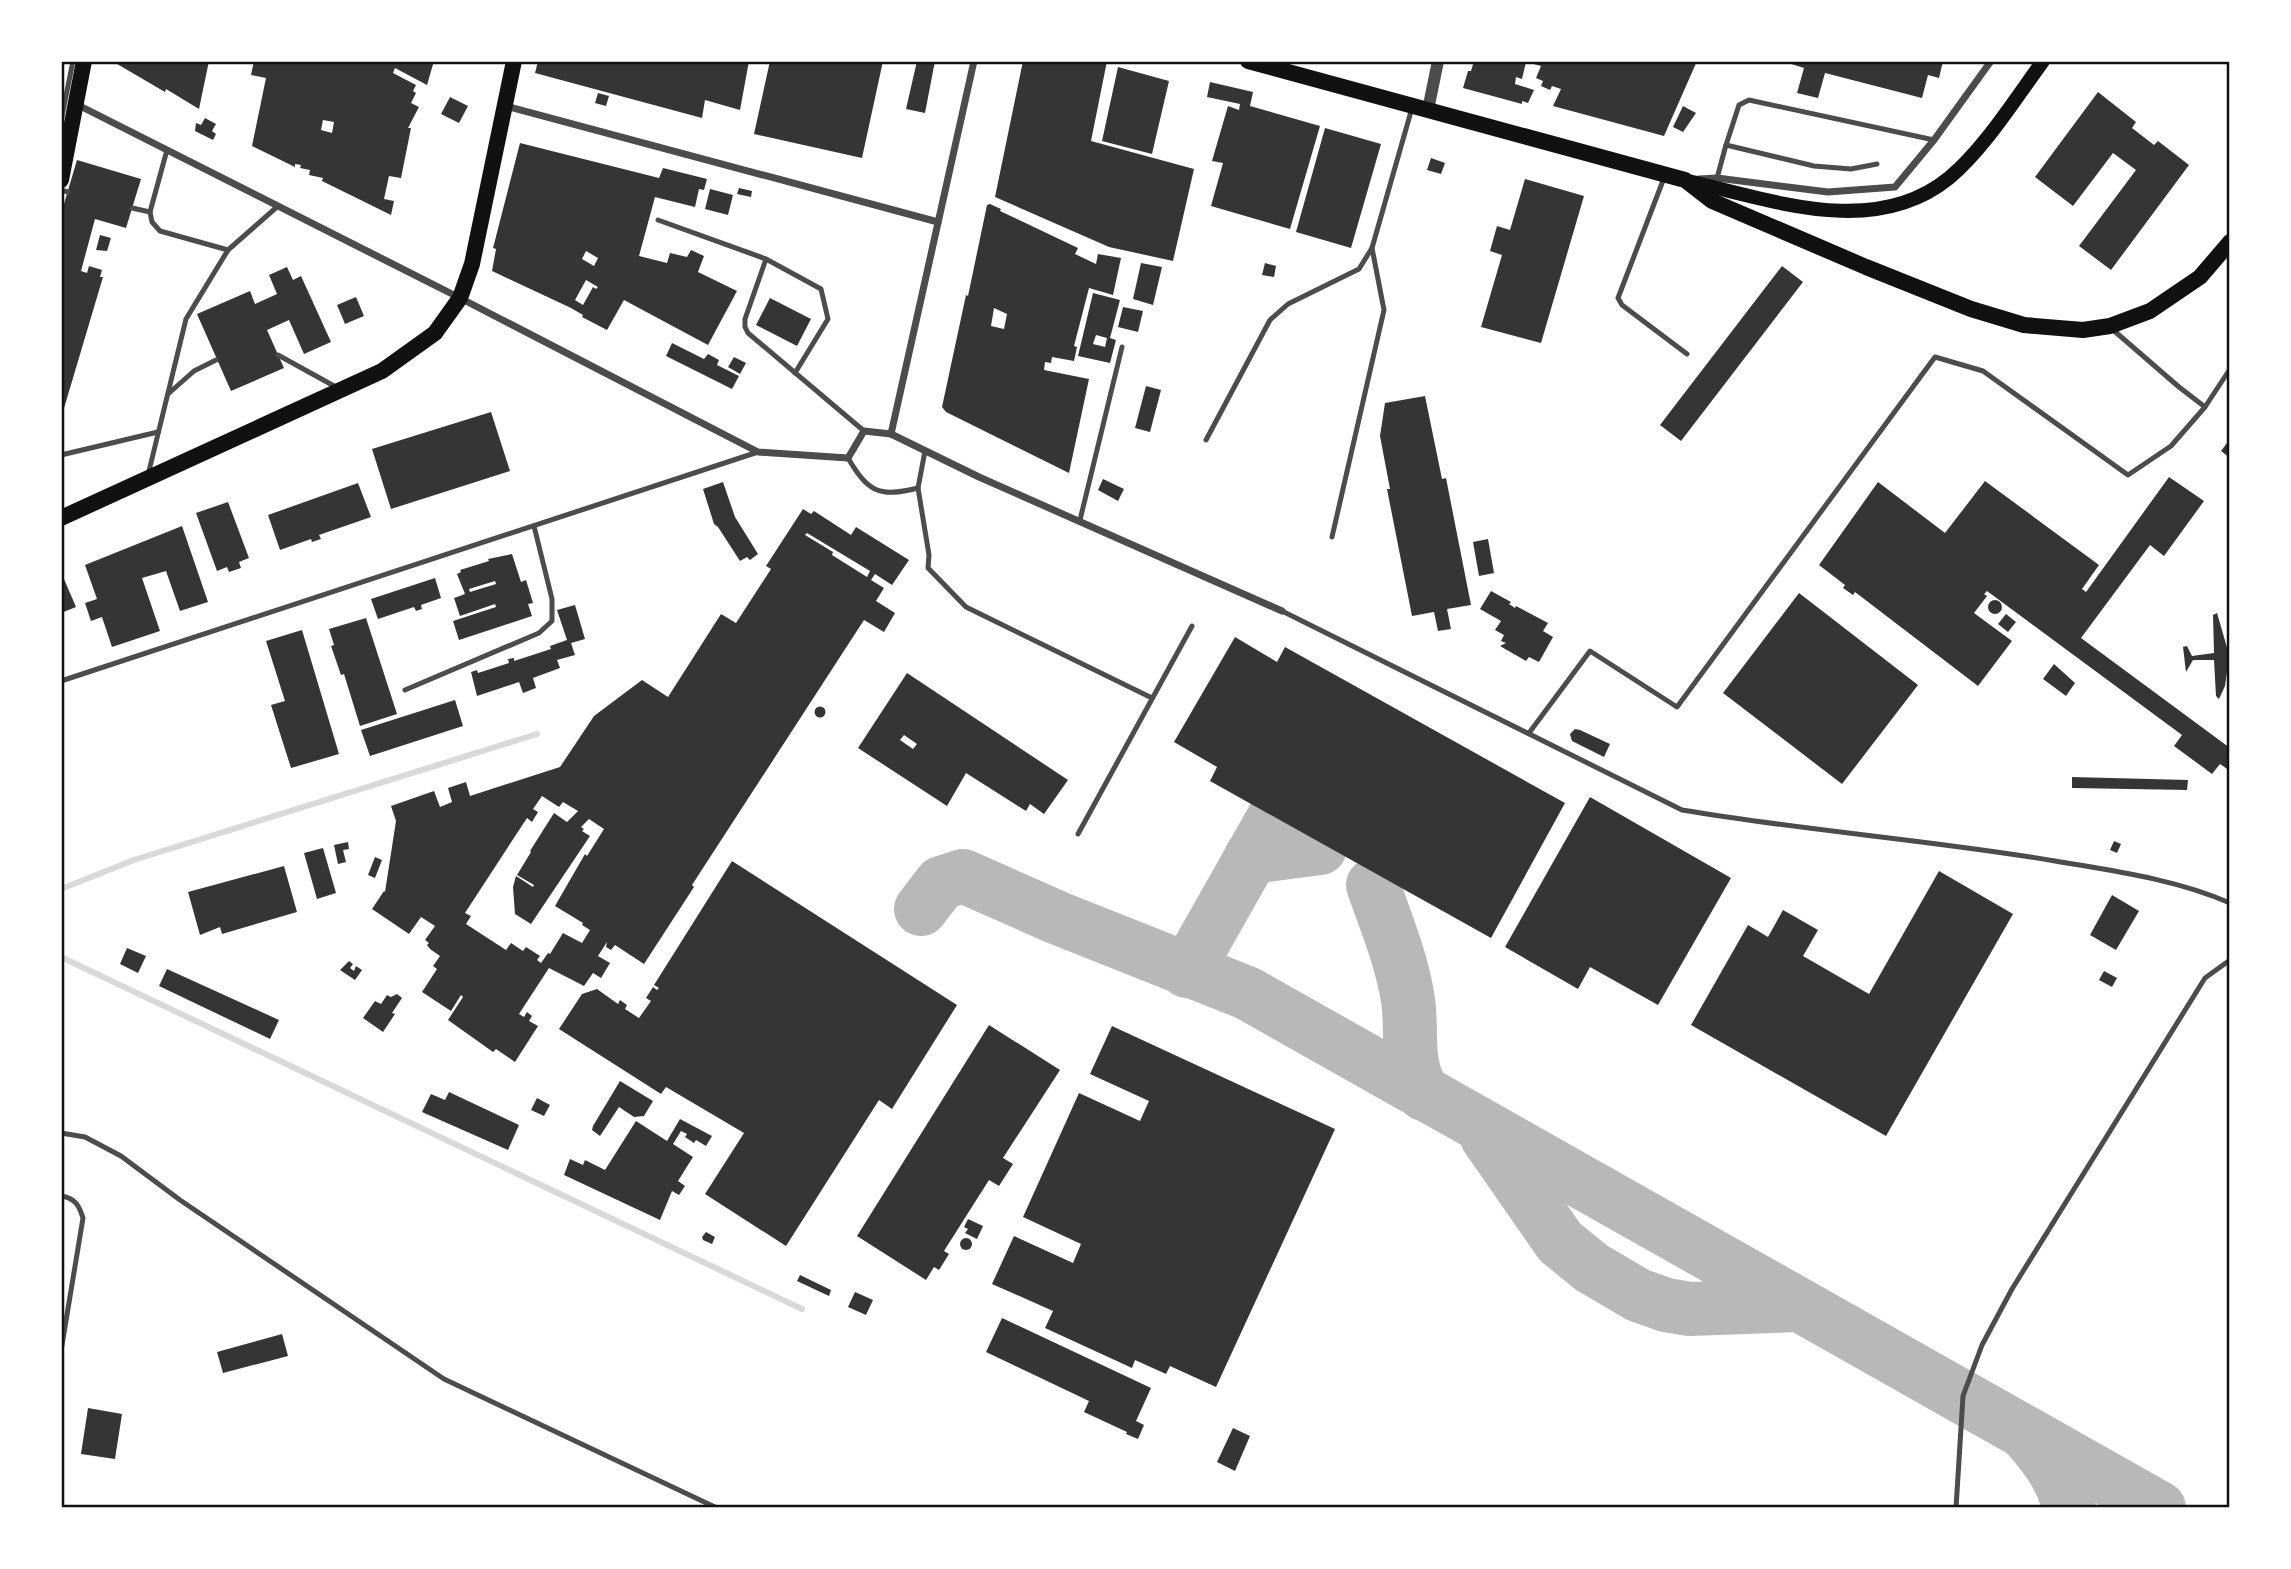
<svg xmlns="http://www.w3.org/2000/svg" width="2291" height="1569" font-family="'Source Serif 4',serif">
<rect width="100%" height="100%" fill="#fff"/>
<g fill="none" stroke-linecap="round" stroke-linejoin="round">
<!-- stream -->
<g stroke="#d9d9d9" stroke-width="6">
<path d="M61 889 134 860 537 734"/>
<path d="M61 957 802 1309"/>
</g>
<!-- taxiway -->
<g stroke="#b8b8b8" stroke-width="54">
<path d="M1251 857 1320 848"/>
<path d="M1373 885C1386 923 1402 960 1408 1000 1413 1034 1404 1063 1424 1094"/>
<path d="M921 909 941 883 963 876 1058 918 1247 993 2159 1508"/>
<path d="M1187 971 1278 810"/>
<path d="M1487 1137 1560 1242 1592 1268 1638 1295 1666 1305 1690 1309 1797 1305"/>
<path d="M2028 1436C2047 1458 2063 1479 2069 1508"/>
</g>
</g>
<!-- building -->
<g fill="#353535" fill-rule="evenodd">
<path d="M112 61H209L199 109 166 89 165 92Z"/>
<path d="M254 61H382L386 63 387 61H434L427 85 395 68 393 73 416 85 413 91 416 93 411 103 419 107 408 128H411L401 178 389 176 384 199 394 201 391 215 322 181 323 178 309 175 310 170 300 168 301 165 295 164V167L252 146 266 78 251 75ZM323 120 334 122 332 133 321 130Z"/>
<path d="M538 61H749L740 110 705 100 702 118 535 73Z"/>
<path d="M770 61H883L862 158 754 134Z"/>
<path d="M917 61H935L925 113 906 109Z"/>
<path d="M1023 61H1107L1091 141 1194 169 1173 261 1109 247 995 197Z"/>
<path d="M1474 61H1697L1664 136 1553 106 1561 89 1552 86 1550 90 1541 86 1543 81 1536 78 1541 66 1526 62 1522 79 1516 77 1515 84 1534 90 1528 103 1522 101V104L1463 88 1468 71H1471Z"/>
<path d="M1782 61H1943L1939 78 1928 75 1922 98 1825 73 1818 98 1797 93 1804 68Z"/>
<path d="M1118 67 1169 81 1152 154 1102 141Z"/>
<path d="M1210 82 1253 92 1250 106 1320 126 1290 229 1211 206 1223 163 1212 161 1228 106 1239 110 1240 104 1207 97Z"/>
<path d="M2098 92 2136 122 2132 128 2154 145 2158 141 2189 165 2111 270 2079 246 2136 170 2113 153 2073 206 2035 177Z"/>
<path d="M598 93 609 96 606 106 595 103Z"/>
<path d="M450 97 468 106 459 123 441 114Z"/>
<path d="M1683 106 1696 113 1683 132 1673 127Z"/>
<path d="M205 118 216 124 212 131 216 134 213 140 195 131 196 123 201 125Z"/>
<path d="M1325 128 1381 144 1351 248 1296 232Z"/>
<path d="M520 143 659 178 663 168 707 179 704 190 699 189 695 207 655 197 639 256 667 263 670 253 687 257 691 250 704 256 698 272 737 291 708 345 624 300 607 330 582 317 583 315 571 308 492 271 496 249 493 248ZM586 251 598 258 594 266 582 259ZM586 280 598 287 596 289 593 287 583 305 575 300Z"/>
<path d="M1431 158 1445 163 1441 174 1427 170Z"/>
<path d="M77 160 141 179 126 228 95 219 81 271 87 273 89 266 102 270 100 277H103L62 415 61 214Z"/>
<path d="M1525 179 1584 196 1541 343 1481 327 1502 255 1490 251 1497 226 1510 230Z"/>
<path d="M739 188 752 191 751 197 737 194Z"/>
<path d="M710 189 733 195 728 215 705 209Z"/>
<path d="M990 204 1001 209 1000 211 1078 248 1075 254 1096 264 1098 254 1121 258 1113 295 1089 288 1074 346 1077 347 1074 361 1052 357 1051 363 1045 362 1044 370 1089 379 1069 473 946 412 942 407 966 295 968 296 987 205ZM994 308 1007 314 1004 329 991 326Z"/>
<path d="M100 235 111 238 107 251 96 250Z"/>
<path d="M1141 263 1162 267 1153 305 1133 299Z"/>
<path d="M1265 263 1276 266 1274 277 1262 275Z"/>
<path d="M1782 266 1803 282 1681 441 1660 425Z"/>
<path d="M287 267 293 280 301 276 331 342 304 354 289 320 267 330 284 368 231 391 197 314 250 291 255 304 277 294 269 275Z"/>
<path d="M1093 293 1120 300 1110 338 1116 340 1110 363 1078 356ZM1096 335 1107 338 1105 347 1093 344Z"/>
<path d="M356 297 364 316 345 324 337 305Z"/>
<path d="M770 298 811 319 797 346 756 325Z"/>
<path d="M1123 307 1143 311 1138 332 1118 327Z"/>
<path d="M672 343 704 359 708 354 719 360 717 365 739 376 732 389 666 356Z"/>
<path d="M734 357 746 363 740 374 728 367Z"/>
<path d="M1146 386 1161 390 1150 432 1135 428Z"/>
<path d="M1425 396 1442 479 1446 478 1471 605 1447 609 1451 629 1438 631 1434 612 1412 616 1387 489H1390L1380 436 1385 403Z"/>
<path d="M491 412 510 471 391 509 372 449Z"/>
<path d="M2230 439V458L2221 451Z"/>
<path d="M2169 477 2204 501 2164 556 2150 545 2081 638 2230 748V771L2220 764 2212 774 2174 746 2182 735 1987 591 1984 594 1987 596 1974 613 2012 641 1978 686 1855 592 1853 595 1843 588 1845 585 1819 565 1878 482 1945 533 1985 481 2099 565 2082 589 2086 592Z"/>
<path d="M1103 479 1124 489 1118 501 1098 490Z"/>
<path d="M723 482 735 517 758 554 750 560 747 557 740 561 718 527 714 524 703 489Z"/>
<path d="M358 483 371 517 319 535 321 539 312 542 311 539 280 550 268 515Z"/>
<path d="M228 502 249 558 239 562 241 568 229 572 227 567 217 571 196 513Z"/>
<path d="M803 509 811 514 814 511 851 535 856 527 909 560 892 585 875 574 871 580 884 588 876 601 895 613 884 632 864 620 692 885 694 887 644 964 615 945 611 950 606 947 607 942 598 956 610 963 601 978 593 973 584 986 549 968 519 1014 524 1017 527 1012 532 1016 529 1021 538 1026 515 1062 496 1049 493 1052 448 1020 463 997 461 995 451 1011 422 992 437 969 433 966 440 956 430 949 427 945 429 943 425 940 435 926 421 917 409 934 372 909 384 891 385 892 396 821 391 806 434 791 440 807 452 802 448 788 466 782 470 796 560 767 594 716 642 680 668 697 721 614 736 623 771 569 766 566ZM807 533 870 571 867 577 832 555 833 552 805 535ZM542 796 559 807 563 802 578 811 567 822 554 813 530 851 531 852 517 875 534 885 533 887 516 876 513 887 515 914 531 924 590 836 582 831 584 829 581 827 589 819 604 829 587 856 585 854 555 906 583 923 582 925 590 930 582 943 563 933 550 954 548 953 541 963 537 960 540 956 526 947 523 951 511 943 506 950 466 924 471 916 465 913 527 818 532 822 538 812 533 809Z"/>
<path d="M182 526 208 602 180 611 166 571 142 578 160 631 112 647 102 617 91 621 85 603 97 599 85 565Z"/>
<path d="M1488 539 1494 573 1479 576 1473 542Z"/>
<path d="M512 554 521 582 526 580 533 603 528 604 532 616 459 640 453 621 496 607 495 604 460 616 454 598 465 594 457 574 461 572 460 570 489 561 488 559ZM495 581 496 584 470 592 469 589Z"/>
<path d="M61 572 76 607 61 613Z"/>
<path d="M435 578 441 598 421 605 422 609 416 611 414 607 378 619 371 599Z"/>
<path d="M1491 591 1511 602 1509 604 1515 608 1516 606 1548 623 1543 631 1553 637 1539 662 1529 657 1526 661 1500 646 1506 643 1501 641 1504 635 1495 630 1501 621 1480 609Z"/>
<path d="M1799 593 1918 685 1842 784 1723 693Z"/>
<circle cx="1995" cy="607" r="7"/>
<path d="M575 605 585 639 571 643 575 655 557 660 560 668 533 678 536 688 523 693 519 682 477 696 471 672 477 670 478 673 509 663 508 659 514 658V661L551 649 550 646 567 640 557 610Z"/>
<path d="M2217 613 2228 651H2230L2225 686 2219 699 2216 696 2214 660H2193L2186 672 2183 647 2187 646 2192 656 2214 653 2213 615Z"/>
<path d="M2006 614 2016 622 2008 632 1998 624Z"/>
<path d="M366 618 397 714 360 726 344 674 341 675 331 646 334 645 329 629Z"/>
<path d="M302 630 339 754 291 768 271 705 285 701 266 641Z"/>
<path d="M1235 637 1277 662 1285 647 1565 803 1491 938 1210 781 1217 767 1174 742Z"/>
<path d="M2054 664 2075 683 2066 696 2043 679Z"/>
<path d="M907 673 1068 780 1044 814 1030 804 1026 811 966 773 947 806 858 748ZM904 735 917 744 913 749 900 740Z"/>
<path d="M455 700 463 726 370 756 361 730Z"/>
<circle cx="820" cy="712" r="5.5"/>
<path d="M1575 729 1580 730 1610 744 1604 757 1572 741 1570 734Z"/>
<path d="M2072 777 2188 780 2187 790 2072 788Z"/>
<path d="M1590 797 1731 878 1658 1005 1590 967 1578 989 1505 947Z"/>
<path d="M2114 841 2121 844 2117 853 2110 850Z"/>
<path d="M348 842 349 849 343 850 346 862 338 864 334 845Z"/>
<path d="M323 848 336 893 317 899 304 853Z"/>
<path d="M375 857 382 860 375 878 368 875Z"/>
<path d="M732 861 957 1005 892 1109 879 1100 786 1246 705 1194 744 1133 666 1087 661 1094 559 1029 582 994 597 989 618 1004 620 1000 627 1005 625 1009 639 1018 651 1001 646 998 653 987 657 990 659 988 654 985Z"/>
<path d="M284 866 297 912 222 934 220 927 200 935 188 892Z"/>
<path d="M1939 871 2013 914 1886 1136 1691 1025 1748 925 1768 937 1783 910 1818 930 1803 956 1869 994Z"/>
<path d="M2112 895 2139 911 2116 950 2090 935Z"/>
<path d="M127 948 146 956 138 973 120 964Z"/>
<path d="M349 961 353 964 350 968 354 971 356 966 362 970 355 980 340 970Z"/>
<path d="M167 969 279 1020 270 1039 159 986Z"/>
<path d="M2104 971 2117 978 2112 987 2099 980Z"/>
<path d="M397 994 402 998 392 1013 395 1014 383 1032 363 1018 375 1001 381 1004 387 995 391 997Z"/>
<path d="M989 1025 1060 1070 1003 1158 1013 1164 999 1186 989 1180 944 1251 949 1254 939 1270 934 1267 926 1280 857 1236Z"/>
<path d="M1112 1026 1335 1129 1216 1387 1170 1366 1166 1374 1135 1360 1132 1368 1045 1328 1053 1311 992 1284 1014 1236 1073 1263 1081 1244 1023 1217 1079 1093 1140 1121 1149 1101 1090 1074Z"/>
<path d="M620 1081 653 1101 644 1116 634 1117 619 1107 600 1136 592 1130 593 1126Z"/>
<path d="M449 1092 519 1125 508 1150 422 1112 431 1094 445 1100Z"/>
<path d="M537 1098 550 1105 544 1116 531 1110Z"/>
<path d="M680 1119 712 1136 706 1146 696 1140 694 1143 685 1137 687 1134 681 1131 673 1144 693 1157 678 1181 685 1186 679 1195 672 1191 660 1220 564 1175 570 1159 583 1165 585 1160 605 1170 636 1121 667 1141Z"/>
<path d="M968 1219 983 1226 977 1239 965 1233 968 1229 964 1227Z"/>
<path d="M706 1232 715 1237 712 1244 703 1240 702 1237Z"/>
<circle cx="966" cy="1244" r="6"/>
<path d="M800 1275 831 1290 829 1296 797 1281Z"/>
<path d="M855 1292 873 1300 866 1315 848 1307Z"/>
<path d="M1002 1318 1151 1388 1136 1421 1144 1425 1138 1439 1126 1434 1127 1432 1084 1412 1089 1401 986 1352Z"/>
<path d="M282 1334 288 1356 223 1373 217 1352Z"/>
<path d="M88 1408 122 1414 115 1459 81 1454Z"/>
<path d="M1233 1428 1250 1436 1235 1471 1217 1462Z"/>
</g>
<g fill="none" stroke-linecap="round" stroke-linejoin="round">
<!-- service -->
<g stroke="#4c4c4c" stroke-width="5">
<path d="M61 121 73 61"/>
<path d="M1726 145 1814 166 1851 169 1877 164"/>
<path d="M167 150 150 212 152 222 160 231 228 250"/>
<path d="M1664 178 1618 298 1622 305 1687 354"/>
<path d="M1717 178 1726 145 1739 105 1749 100 1934 140"/>
<path d="M61 190 68 192"/>
<path d="M132 208 150 212"/>
<path d="M658 220 766 259 745 319V327L748 333 864 431"/>
<path d="M766 259 821 289 828 319 795 373"/>
<path d="M2112 329 2179 387 2205 407"/>
<path d="M278 355 336 387"/>
<path d="M168 394 194 371 216 360"/>
<path d="M1206 440 1270 320 1288 304 1359 269 1372 248 1412 108"/>
<path d="M61 455 158 432"/>
<path d="M848 458C868 492 879 498 918 488L925 451"/>
<path d="M148 475 186 319 228 250 278 206"/>
<path d="M918 488 929 555 928 568 966 607 1152 698"/>
<path d="M1080 520 1122 347"/>
<path d="M1332 537 1384 310 1372 248"/>
<path d="M1282 611 1682 810C1806 831 1931 840 2055 861 2114 871 2175 879 2230 903"/>
<path d="M61 681 758 452"/>
<path d="M405 690 539 633 552 621V599L534 526"/>
<path d="M1529 733 1590 651 1677 707 1935 357 1983 371 2128 475 2171 446 2205 407 2230 369"/>
<path d="M1078 834 1192 626"/>
<path d="M61 1133 85 1137 121 1156 180 1200 444 1379 717 1508"/>
<path d="M61 1196C75 1198 79 1205 83 1218L61 1351"/>
<path d="M1956 1508 1963 1396 1982 1345 2012 1289 2205 978 2230 960"/>
</g>
<!-- minor -->
<g stroke="#4c4c4c" stroke-width="7">
<path d="M76 104 460 298 758 452 848 458 864 431 891 434 979 477 1282 611"/>
<path d="M506 106 938 222"/>
<path d="M1699 179 1717 178 1828 192 1895 187 1934 140 1991 61"/>
<path d="M891 434 974 61"/>
</g>
<!-- tertiary -->
<path stroke="#4c4c4c" stroke-width="12" d="M1428 110 1438 61"/>
<!-- secondary -->
<path stroke="#111" stroke-width="14" d="M1688 181C1772 200 1874 239 1949 178 1984 149 2016 98 2043 61"/>
<!-- primary -->
<g stroke="#111" stroke-width="16">
<path d="M1248 61 1685 180 1712 201 1866 267 1971 309 2024 325 2083 330 2110 326 2150 311 2200 277 2230 242"/>
<path d="M61 180 84 61"/>
<path d="M61 518 382 371 435 333 460 298 472 264 514 61"/>
</g>
</g>
<!-- border -->
<rect width="2291" height="1569" fill="none" stroke="#ffffff" stroke-width="126"/>
<rect x="63" y="63" width="2165" height="1443" fill="none" stroke="#111" stroke-width="2.5"/>
</svg>
